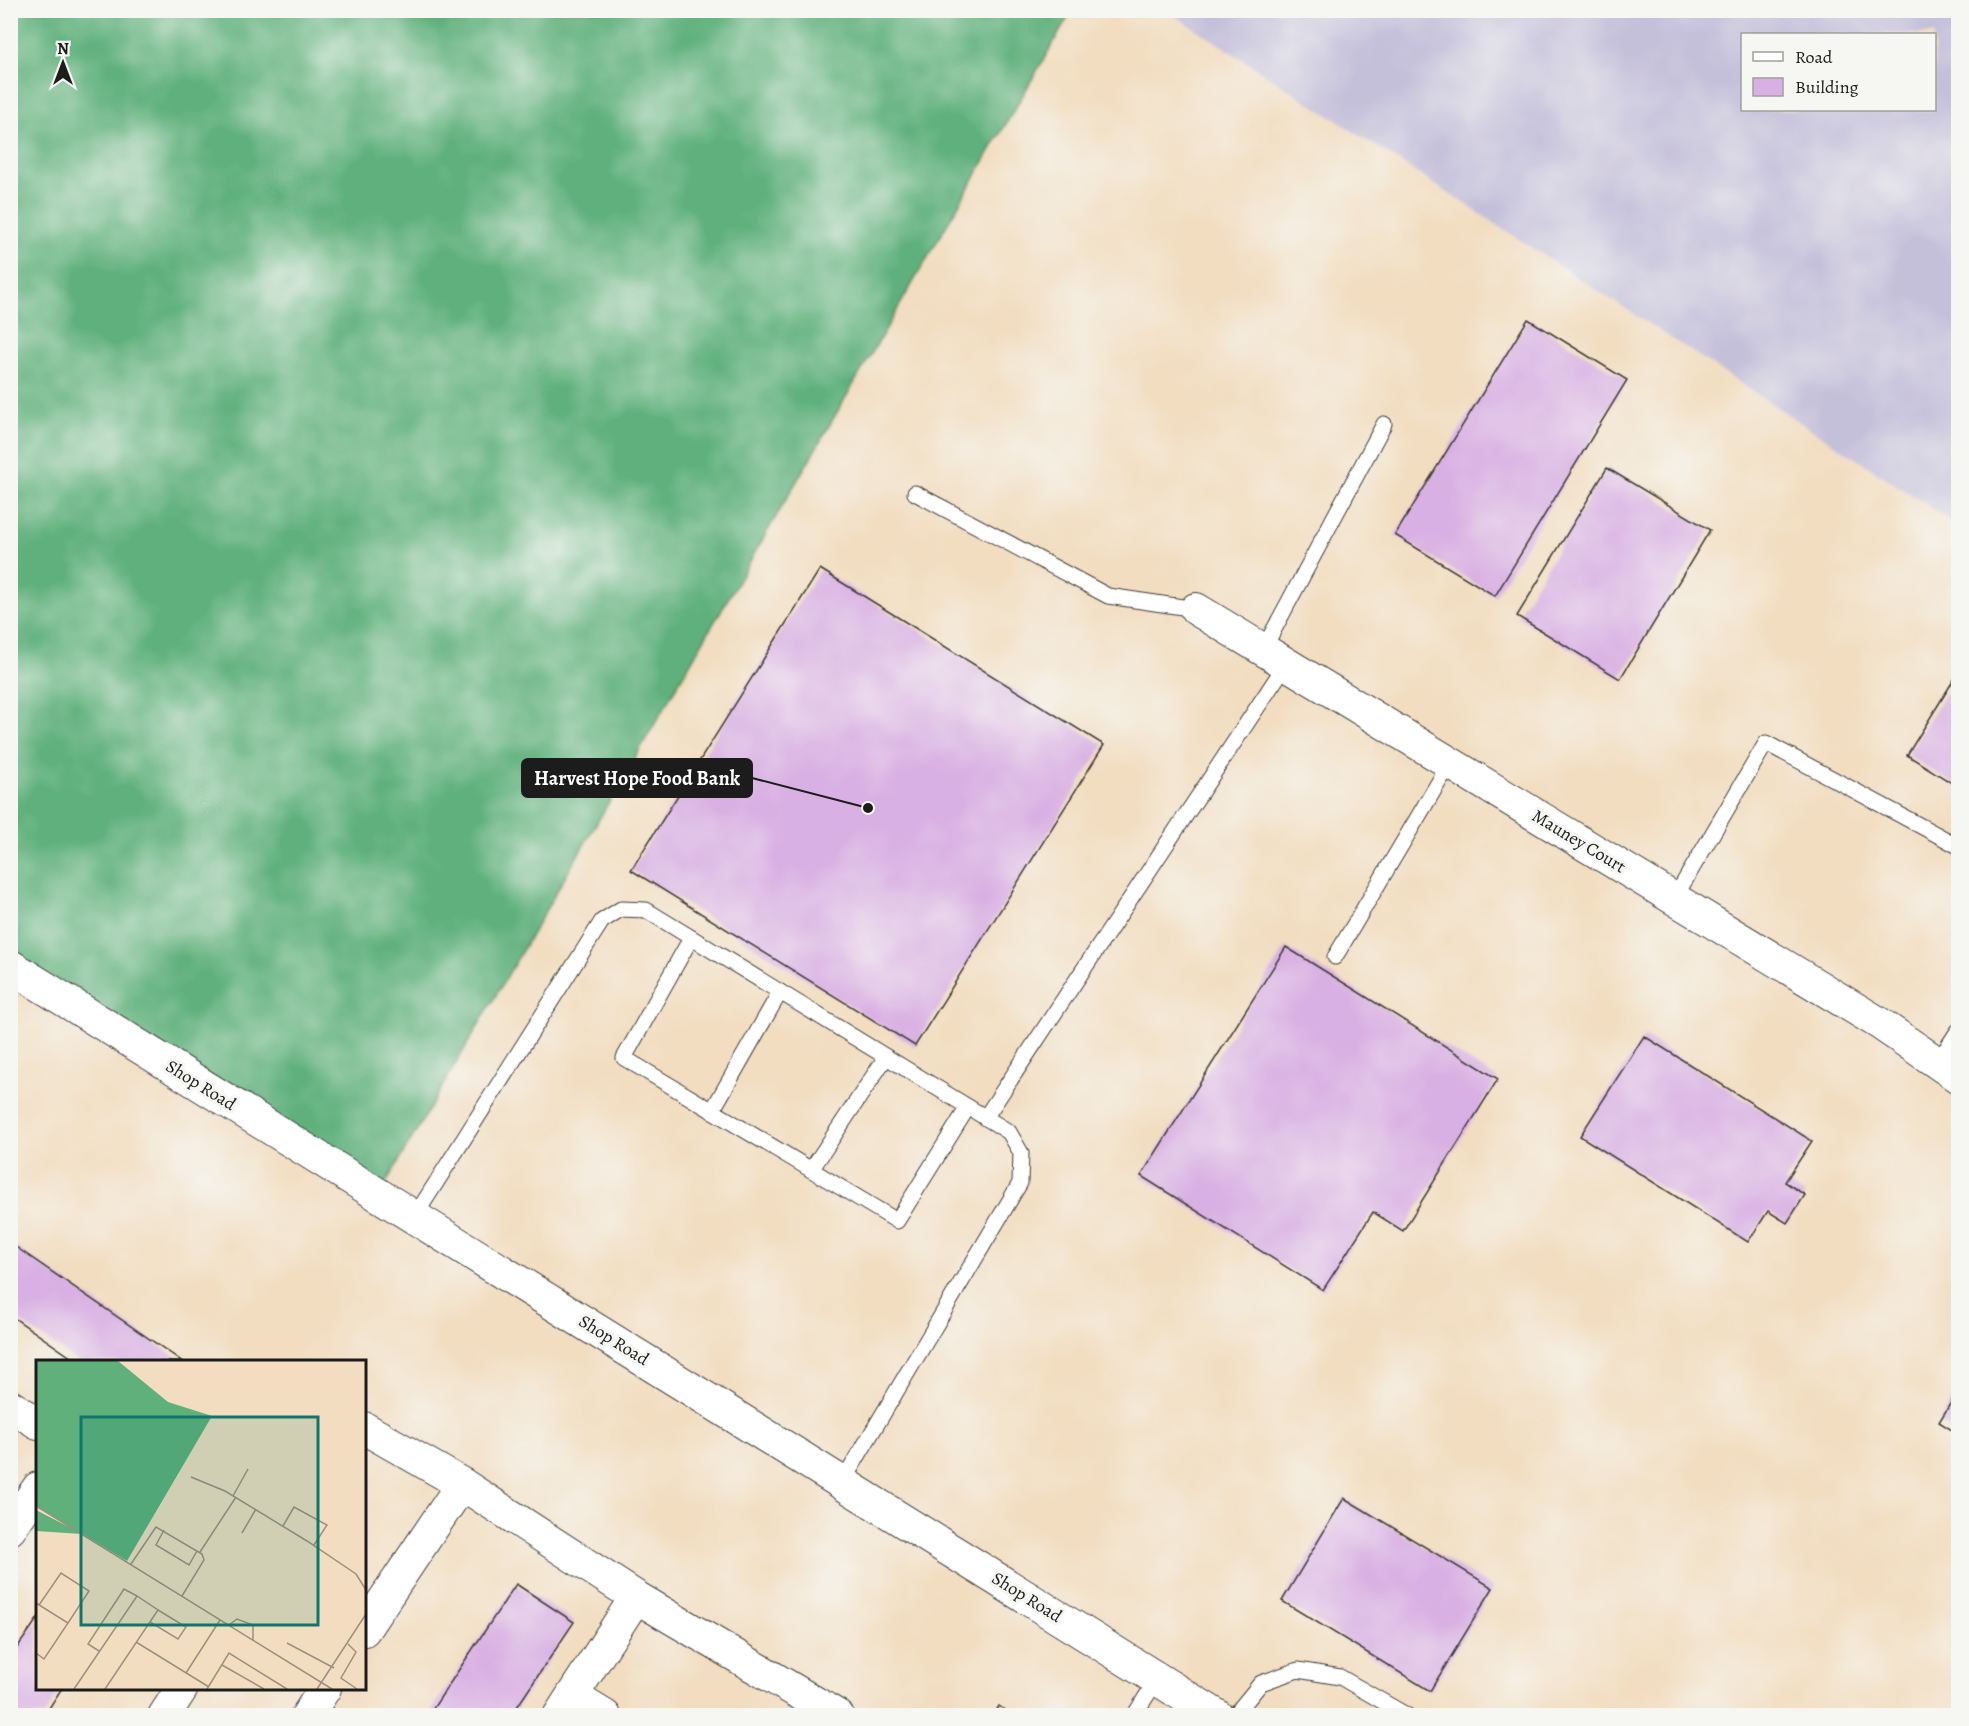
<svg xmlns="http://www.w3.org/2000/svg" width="1969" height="1726" font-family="Alegreya,serif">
<rect width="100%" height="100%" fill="#f6f6f2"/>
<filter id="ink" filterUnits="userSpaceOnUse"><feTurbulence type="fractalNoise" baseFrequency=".0167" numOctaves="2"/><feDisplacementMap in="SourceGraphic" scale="12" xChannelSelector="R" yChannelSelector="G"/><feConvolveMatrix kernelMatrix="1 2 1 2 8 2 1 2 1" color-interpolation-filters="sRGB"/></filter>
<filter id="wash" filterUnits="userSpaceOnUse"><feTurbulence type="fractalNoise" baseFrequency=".008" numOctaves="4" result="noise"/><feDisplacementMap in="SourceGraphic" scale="24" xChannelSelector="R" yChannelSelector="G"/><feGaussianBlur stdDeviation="1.35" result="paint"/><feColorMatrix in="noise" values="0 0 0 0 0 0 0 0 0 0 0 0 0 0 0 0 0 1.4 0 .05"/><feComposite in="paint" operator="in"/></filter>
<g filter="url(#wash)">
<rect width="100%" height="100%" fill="#f2ddc0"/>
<!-- industrial -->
<path fill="#c5c0da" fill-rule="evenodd" d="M1168 11H1958V525ZM1742 34H1934V110H1742Z"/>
<!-- forest -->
<path fill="#5fb07b" stroke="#3e664c" stroke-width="1.5" d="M10 11H1072L379 1195 11 967Z"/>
<g id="blocks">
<!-- building -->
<g fill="#d9b0e3">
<path d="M1528 319 1627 380 1495 596 1395 535Z"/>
<path d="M1607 468 1710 530 1620 679 1517 616Z"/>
<path d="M820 569 1104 745 915 1046 631 870Z"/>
<path d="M1958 673V787L1907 755Z"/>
<path d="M1286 947 1498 1079 1403 1231 1373 1212 1323 1290 1141 1176Z"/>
<path d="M1644 1036 1812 1141 1785 1182 1805 1195 1787 1223 1768 1211 1748 1242 1580 1136Z"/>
<path d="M10 1243 183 1362H78L10 1315Z"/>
<path d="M1958 1391V1434L1939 1422Z"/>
<path d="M1344 1498 1493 1588 1430 1691 1282 1601Z"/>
<path d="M516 1584 574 1622 511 1716H428Z"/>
<path d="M38 1618V1688H62L44 1716H10V1658Z"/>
<path d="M999 1706 1014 1716H993Z"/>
</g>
</g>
</g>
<g filter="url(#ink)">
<use href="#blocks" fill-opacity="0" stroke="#3c3935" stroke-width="1.5"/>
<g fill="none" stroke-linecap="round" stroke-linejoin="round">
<!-- lane casing -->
<g stroke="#3c3935" stroke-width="17">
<g id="lane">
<path d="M915 493 1108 596 1196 609"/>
<path d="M1263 650 1384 424"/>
<path d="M1674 899 1766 743 1958 846"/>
<path d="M691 938 624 1058 897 1221 968 1107"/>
<path d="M1335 957 1450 763"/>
<path d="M1937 1063 1958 1031"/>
<path d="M712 1111 780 992"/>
<path d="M985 1118 1286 664"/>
<path d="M811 1170 886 1057"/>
<path d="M415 1216 602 921 621 909 646 910 1009 1132 1021 1153 1020 1183 842 1483"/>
<path d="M1134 1716 1157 1679"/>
<path d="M1234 1716 1261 1683 1298 1670 1340 1677 1408 1716"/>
</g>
</g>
<!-- street casing -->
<g stroke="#3c3935" stroke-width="34">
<g id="street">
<path d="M1196 609 1879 1023 1958 1077"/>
<path d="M10 1406 38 1423"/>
<path d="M364 1428 462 1484"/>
<path d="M10 1529 38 1488"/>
<path d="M636 1597 838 1716"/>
<path d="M364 1630 462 1484 636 1597 559 1716"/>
<path d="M572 1696 605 1716"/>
<path d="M164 1716 182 1688"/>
<path d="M307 1716 325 1688"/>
</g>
</g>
<!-- secondary casing -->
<g stroke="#3c3935" stroke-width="35">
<path id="secondary" d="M10 966 1217 1716"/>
</g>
<!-- lane -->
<use href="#lane" stroke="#fff" stroke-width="15"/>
<!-- street -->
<use href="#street" stroke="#fff" stroke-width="32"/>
<!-- secondary -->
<use href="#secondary" stroke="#fff" stroke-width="33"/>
</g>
</g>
<g text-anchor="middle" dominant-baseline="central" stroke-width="6" stroke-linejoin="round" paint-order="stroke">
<!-- street labels -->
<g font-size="18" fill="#1c1c1c" stroke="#f6f6f2">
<text transform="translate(1579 841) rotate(31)">Mauney Court</text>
<text transform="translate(201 1085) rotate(32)">Shop Road</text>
<text transform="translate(614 1340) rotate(32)">Shop Road</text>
<text transform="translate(1027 1597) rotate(32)">Shop Road</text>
</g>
</g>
<!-- overview -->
<g transform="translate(36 1360)">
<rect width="330" height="330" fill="#f2ddc0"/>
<path d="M0 1H82L132 42 176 56 91 201 46 174 0 171V150L35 168 0 146Z" fill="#5fb07b"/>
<path fill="none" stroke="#9c907e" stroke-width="1.5" d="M155 117 189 131 271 181 320 214 330 230M197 136 212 109M0 146 296 329M247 166 258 147 291 165 278 185M128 170 120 185 153 205 161 191M206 173 220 149M164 192 200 137M95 204 120 167 166 194 168 200 146 236M0 243 32 263 8 299 0 293M3 245 25 213 53 231 32 263M114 262 142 279 150 267 122 250M193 265 201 259 217 265V280M100 282 173 327M251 283 298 308M312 284 320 292 305 318 321 329M63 291 52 284 88 229 101 236M186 305 228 329M150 313 184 260M38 329 101 236 122 250 69 329M171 329 193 293 251 329M281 329 330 254"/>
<path fill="#0f766e" fill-opacity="0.15" stroke="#0f766e" stroke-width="3" d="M45 57H282V265H45Z"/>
<rect width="330" height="330" fill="none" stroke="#1c1c1c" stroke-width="3"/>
</g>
<!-- callouts -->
<path fill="none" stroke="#1c1c1c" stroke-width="2" d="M868 808L752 778"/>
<circle fill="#1c1c1c" stroke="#f6f6f2" stroke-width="2" cx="868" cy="808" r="6"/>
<rect fill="#1c1c1c" stroke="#1c1c1c" stroke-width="2" x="522" y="759" width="230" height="38" rx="6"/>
<g font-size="20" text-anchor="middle" font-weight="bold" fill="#fff">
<text x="637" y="785">Harvest Hope Food Bank</text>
</g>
<!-- margin -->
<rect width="1969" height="1726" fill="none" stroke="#f6f6f2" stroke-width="36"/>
<!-- legend -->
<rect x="1741" y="33" width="195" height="78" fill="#f6f6f2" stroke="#9f9f9c" stroke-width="1.5"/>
<rect x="1753" y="52" width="30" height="9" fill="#ffffff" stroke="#9f9f9c" stroke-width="1.5"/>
<text x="1795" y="63" font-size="18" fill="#1c1c1c">Road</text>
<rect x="1753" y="78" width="30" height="18" fill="#d9b0e3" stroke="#9f9f9c" stroke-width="1.5"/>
<text x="1795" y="93" font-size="18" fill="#1c1c1c">Building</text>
<!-- north arrow -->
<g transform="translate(63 63)" stroke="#f6f6f2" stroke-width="4.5" paint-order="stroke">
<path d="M0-4.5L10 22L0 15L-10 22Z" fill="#1c1c1c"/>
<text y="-9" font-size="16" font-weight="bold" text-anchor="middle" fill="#1c1c1c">N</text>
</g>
</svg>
